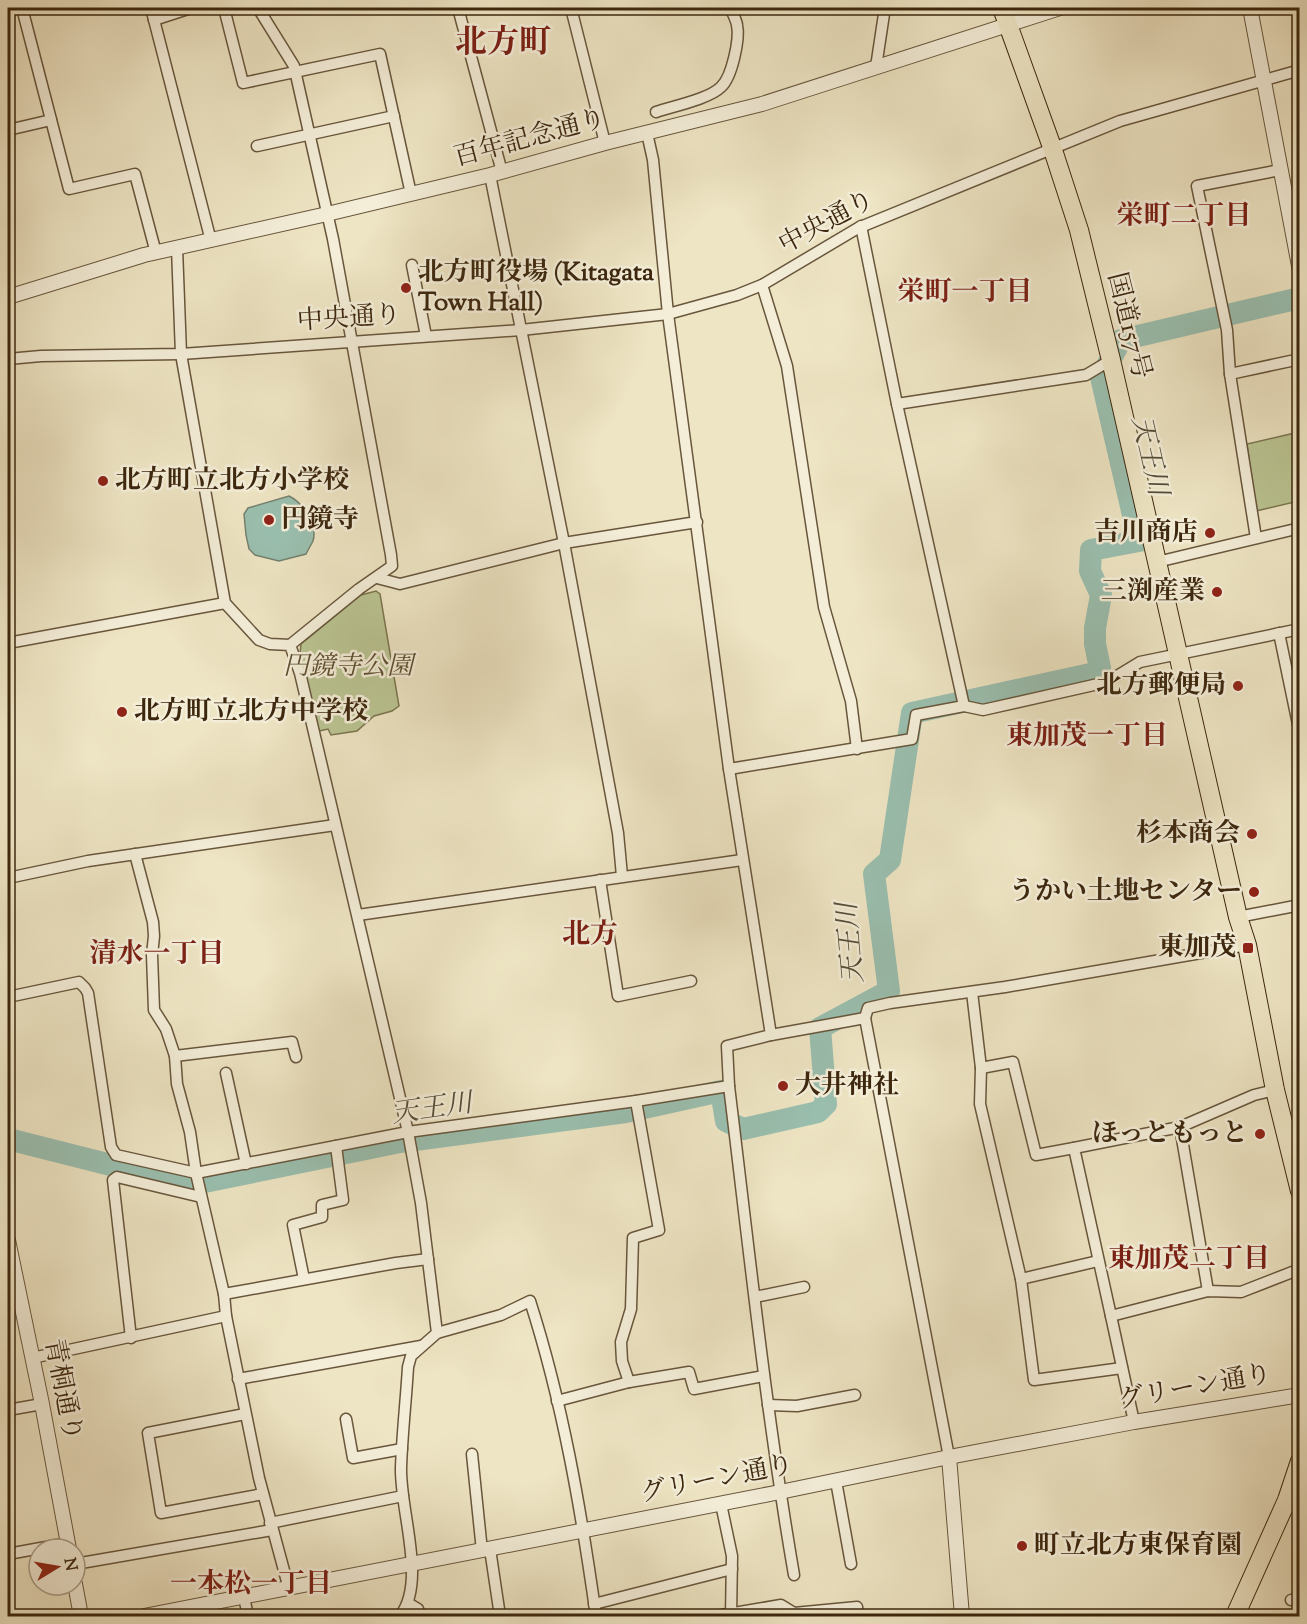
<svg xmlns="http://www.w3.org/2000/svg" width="1307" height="1624" font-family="'Sorts Mill Goudy','Noto Serif JP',serif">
<rect width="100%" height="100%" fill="#eee5c4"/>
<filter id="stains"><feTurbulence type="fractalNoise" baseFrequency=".00333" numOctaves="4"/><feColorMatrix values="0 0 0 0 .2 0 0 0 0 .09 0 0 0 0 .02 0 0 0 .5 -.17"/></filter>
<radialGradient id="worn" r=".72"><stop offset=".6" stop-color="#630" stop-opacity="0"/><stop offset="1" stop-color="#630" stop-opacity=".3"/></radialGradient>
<!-- green -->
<g fill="#bac492" stroke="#7b7650" stroke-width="1.5">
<path d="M1299 432V501L1256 511 1247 444Z"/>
<path d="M376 591 380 594 399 706 392 711 374 716 357 731 331 735 328 729 319 731 300 654 301 644 361 595Z"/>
</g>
<!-- water -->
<path fill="#9abfaf" stroke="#74826f" stroke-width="1.5" d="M289 496C303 503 318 524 313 541 311 545 308 550 306 554L279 561 255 555 249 549 246 535 244 514 248 508Z"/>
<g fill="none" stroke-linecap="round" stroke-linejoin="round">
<!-- river -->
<path stroke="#9abfaf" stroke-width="22" d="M8 1139 190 1185 400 1142 626 1112 721 1091 726 1121 743 1129 818 1112 826 1104 820 1028 889 991 874 874 890 860 912 713 1095 673 1100 668 1095 644V628L1101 595 1090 571 1091 550 1139 541 1101 377 1121 340 1300 298"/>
<!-- minor casing -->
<g stroke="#68563c" stroke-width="13">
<g id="minor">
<path d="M22 8 69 189 135 174 156 253"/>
<path d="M151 8 211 241"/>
<path d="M224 8 243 83 380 54 411 194"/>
<path d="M258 8 294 66 333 239 391 555 392 566 359 589 290 645"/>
<path d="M458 8 502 172"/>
<path d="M571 8 605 143"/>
<path d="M154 20 191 8"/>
<path d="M876 67 884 14 883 8"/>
<path d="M656 112C674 106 709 99 721 87 732 77 740 39 737 25 736 19 732 13 731 8"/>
<path d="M8 130 51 120"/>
<path d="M647 133 653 160 668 314 729 769 771 1035 727 1046 729 1086C749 1249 766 1413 794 1575"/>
<path d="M257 146 394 116"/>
<path d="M490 175 564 543 618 833 622 876"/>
<path d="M861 226 897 404 964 706"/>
<path d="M177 248 181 354 225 603 259 640 270 644 290 645 300 673 408 1132 421 1203 437 1333 411 1356 408 1367C406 1401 402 1435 401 1468 400 1512 427 1581 400 1616"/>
<path d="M412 265 426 336"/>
<path d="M762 285 787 366 824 607 851 701 857 749"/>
<path d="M8 359 41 356 181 354 521 330 668 314 737 295 762 285 858 228 1120 121 1300 70"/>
<path d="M1230 374 1300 359"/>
<path d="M897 404 1086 375 1111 360"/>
<path d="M1256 538 1230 374 1227 330 1197 186 1280 170"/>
<path d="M1157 562 1300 528"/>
<path d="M377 578 400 584 564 543 697 522"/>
<path d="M1279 633 1300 734"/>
<path d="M8 643 225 603"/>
<path d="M729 769 912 739 916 715 964 706 983 710 1107 682 1140 662 1300 629"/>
<path d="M135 854 153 922 154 936 152 955 154 1010 166 1029 175 1056 177 1084 190 1132 196 1173 224 1294 226 1316 259 1478 289 1589"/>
<path d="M8 878 88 861 335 825"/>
<path d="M600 880 618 996 691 981"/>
<path d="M358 915 742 860"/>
<path d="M1238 917 1300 905"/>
<path d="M972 992 981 1068 980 1104 1021 1279 1034 1380 1122 1368"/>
<path d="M8 997 79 982 85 988 88 993 111 1147 116 1155 196 1173 408 1132 636 1101 729 1086"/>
<path d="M865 1018 868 1008 890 1003 1005 987 1247 945"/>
<path d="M771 1035 865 1018 949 1457"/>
<path d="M175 1056 292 1042 296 1057"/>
<path d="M981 1068 1013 1062 1036 1155 1074 1148"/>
<path d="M226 1073 246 1164"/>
<path d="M1275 1090 1254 1095 1180 1127 1074 1148 1111 1316 1208 1291 1241 1292 1300 1269"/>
<path d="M1180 1127 1208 1291"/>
<path d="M304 1279 293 1225 322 1217V1205L343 1200 336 1146"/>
<path d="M1021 1279 1098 1261"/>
<path d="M224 1294 396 1263 428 1259"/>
<path d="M755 1297 804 1287"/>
<path d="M1111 1316 1134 1422"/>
<path d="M437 1333 501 1315 530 1301C563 1404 581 1510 596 1616"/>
<path d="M131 1338 113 1180 117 1177 201 1197"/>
<path d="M32 1358 226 1316"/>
<path d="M238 1379 421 1346"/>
<path d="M629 1382 622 1361 621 1342 631 1309 633 1238 659 1230 636 1101"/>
<path d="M557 1401 629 1382 689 1372 694 1389 764 1376"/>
<path d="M768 1405 797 1406 855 1395"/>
<path d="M8 1410 42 1404"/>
<path d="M245 1414 148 1433 161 1513 263 1494"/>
<path d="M346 1419 353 1458 402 1449"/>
<path d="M472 1454 482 1551"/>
<path d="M836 1481 851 1564"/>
<path d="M721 1504 732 1556 731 1616"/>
<path d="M270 1523 403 1496"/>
<path d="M490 1549 500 1616"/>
<path d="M8 1554 68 1543"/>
<path d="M75 1564 272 1530"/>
<path d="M244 1597 248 1616"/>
<path d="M1291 1600 1300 1598"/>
<path d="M408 1603 418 1609 420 1616"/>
<path d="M594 1604 732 1569"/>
<path d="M716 1616 781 1605 794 1613 857 1607 858 1616"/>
</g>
</g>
<!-- tertiary casing -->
<g stroke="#68563c" stroke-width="16">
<g id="tertiary">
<path d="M1250 8 1300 271"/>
<path d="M8 297 144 255 327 214 490 175 605 143 762 104 1060 8"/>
<path d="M8 1240 42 1404 69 1549"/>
<path d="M949 1457 962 1616"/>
<path d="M75 1584 81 1616"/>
<path d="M144 1616 780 1492 949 1457 1134 1422 1300 1395"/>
</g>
</g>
<!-- trunk casing -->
<g stroke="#3c270e" stroke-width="20">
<g id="trunk">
<path d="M1002 8 1052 147 1079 230 1111 360 1238 917 1247 945 1275 1090 1300 1191"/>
<path d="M1235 1616 1287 1500 1300 1461"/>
</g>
</g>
<!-- minor -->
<use href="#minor" stroke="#f4eed9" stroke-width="10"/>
<!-- tertiary -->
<use href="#tertiary" stroke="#f4eed9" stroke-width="14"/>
<!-- trunk -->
<use href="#trunk" stroke="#eee5c4" stroke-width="18"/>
</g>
<!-- markers -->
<g fill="#8f2418" stroke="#f4eed9" stroke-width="2">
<circle cx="406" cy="288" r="6"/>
<circle cx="103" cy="481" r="6"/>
<circle cx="269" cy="520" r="6"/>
<circle cx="1210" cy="533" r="6"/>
<circle cx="1217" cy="592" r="6"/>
<circle cx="1238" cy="686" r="6"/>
<circle cx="122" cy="712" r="6"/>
<circle cx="1252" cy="834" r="6"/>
<circle cx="1254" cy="892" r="6"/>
<rect x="1242" y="942" width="12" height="12" rx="3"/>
<circle cx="783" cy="1086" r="6"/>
<circle cx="1260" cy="1134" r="6"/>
<circle cx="1022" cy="1546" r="6"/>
</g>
<g text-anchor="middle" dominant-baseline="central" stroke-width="5" stroke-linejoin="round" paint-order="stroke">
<!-- street labels -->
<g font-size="26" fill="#3c270e" stroke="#f4eed9">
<text transform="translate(530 139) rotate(-15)">百年記念通り</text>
<text transform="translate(827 223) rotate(-28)">中央通り</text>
<text transform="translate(349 319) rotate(-4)">中央通り</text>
<text transform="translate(1128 326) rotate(76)">国道157号</text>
<text transform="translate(1195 1388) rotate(-10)">グリーン通り</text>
<text transform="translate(62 1390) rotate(79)">青桐通り</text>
<text transform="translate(717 1480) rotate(-11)">グリーン通り</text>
</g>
<!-- poi labels -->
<g font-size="26" font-weight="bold" fill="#3c270e" stroke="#f4eed9" text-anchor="end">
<text x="418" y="273" text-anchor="start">北方町役場 (Kitagata<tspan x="418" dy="30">Town Hall)</tspan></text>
<text x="115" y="481" text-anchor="start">北方町立北方小学校</text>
<text x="281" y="520" text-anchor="start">円鏡寺</text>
<text x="1198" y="533">吉川商店</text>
<text x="1205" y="592">三渕産業</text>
<text x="1226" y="686">北方郵便局</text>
<text x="134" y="712" text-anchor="start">北方町立北方中学校</text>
<text x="1240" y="834">杉本商会</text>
<text x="1242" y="892">うかい土地センター</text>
<text x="1236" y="948">東加茂</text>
<text x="795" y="1086" text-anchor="start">大井神社</text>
<text x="1248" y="1134">ほっともっと</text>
<text x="1034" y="1546" text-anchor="start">町立北方東保育園</text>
</g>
<!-- park labels -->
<g font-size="26" font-style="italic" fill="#5c4e2f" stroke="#f4eed9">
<text x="348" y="667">円鏡寺公園</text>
</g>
<!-- neighbourhood labels -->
<g font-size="27" font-weight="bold" fill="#7a1f14" stroke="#f4eed9">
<text x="1184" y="217">栄町二丁目</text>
<text x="965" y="293">栄町一丁目</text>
<text x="1087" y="737">東加茂一丁目</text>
<text x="157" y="955">清水一丁目</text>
<text x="1189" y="1260">東加茂二丁目</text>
<text x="251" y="1585">一本松一丁目</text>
</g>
<!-- water labels -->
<g font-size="27" font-style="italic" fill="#544d36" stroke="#f4eed9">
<text transform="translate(1148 456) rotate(77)">天王川</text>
<text transform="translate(852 943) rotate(-95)">天王川</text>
<text transform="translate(432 1110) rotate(-8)">天王川</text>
</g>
<!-- quarter labels -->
<g font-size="28" font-weight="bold" fill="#7a1f14" stroke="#f4eed9">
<text x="590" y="936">北方</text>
</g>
<!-- district labels -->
<g font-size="32" font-weight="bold" fill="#7a1f14" stroke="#f4eed9">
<text x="503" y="44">北方町</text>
</g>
</g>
<!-- margin -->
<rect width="1307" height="1624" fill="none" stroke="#eee5c4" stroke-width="30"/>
<rect x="9" y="9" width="1289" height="1606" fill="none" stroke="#3c270e" stroke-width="3"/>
<rect x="15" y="15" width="1277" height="1594" fill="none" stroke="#3c270e" stroke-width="1.5"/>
<!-- north arrow -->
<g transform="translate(57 1567) rotate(79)"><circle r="28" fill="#f4eed9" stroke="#aa9e88" stroke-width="1.5"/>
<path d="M0-4.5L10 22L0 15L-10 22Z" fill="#8f2418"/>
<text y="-9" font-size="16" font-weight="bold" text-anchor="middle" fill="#3c270e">N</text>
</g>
<rect width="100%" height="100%" filter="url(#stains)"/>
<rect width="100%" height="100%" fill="url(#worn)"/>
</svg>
